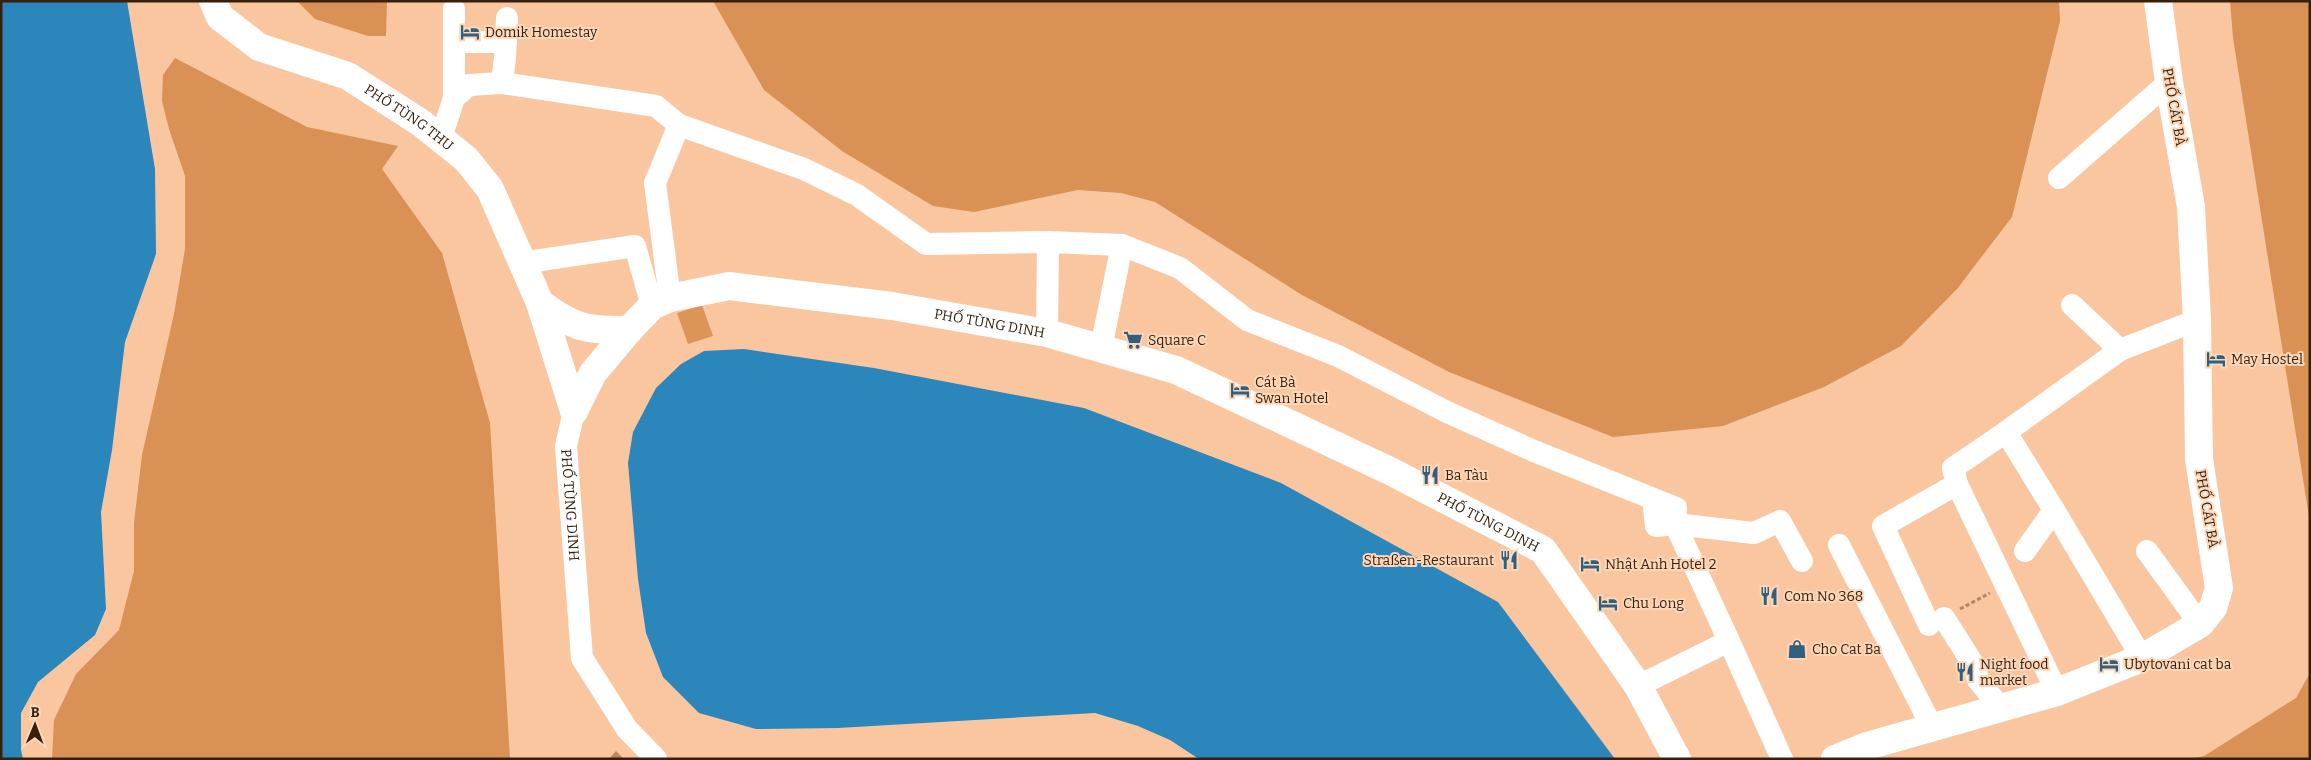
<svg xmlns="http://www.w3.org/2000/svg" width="2311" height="760" font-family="Bitter,serif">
<rect width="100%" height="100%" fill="#f9c69f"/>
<!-- green -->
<path fill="#dc9458" d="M702 305 713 336 688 344 677 313Z"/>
<!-- forest -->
<g fill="#d99155">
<path d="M297 1H387L386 36H368L315 19Z"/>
<path d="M713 1H2059L2060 21 2012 217 1957 289 1901 346 1824 387 1723 426 1613 437 1449 372 1302 295 1155 202 1121 193 1078 190 974 212 933 206 842 151 764 90Z"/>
<path d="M2230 1H2310V523L2233 38Z"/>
<path d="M175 58 307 127 398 146 382 169 442 253 490 423 510 759H52L54 720 76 674 119 630 134 571V523L142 455 174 314 185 249V176L169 129 162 101 163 75Z"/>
<path d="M2310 673V759H2191L2204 756 2296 698Z"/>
</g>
<!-- water -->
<g fill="#2b86bc">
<path d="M1 1H127L155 169 156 254 125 342 112 450 101 512 106 609 95 635 38 682 21 713V750L23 759H1Z"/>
<path d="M744 349 874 368 1084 408 1281 483 1498 602 1615 759H1199L1170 740 1138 726 1095 713 838 728 756 729 699 713 663 677 646 633 638 579 628 463 633 432 656 388 681 364 704 351Z"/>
</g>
<!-- building -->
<path fill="#c38756" d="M616 751 624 759H609Z"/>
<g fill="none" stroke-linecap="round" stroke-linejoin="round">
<!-- path -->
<path stroke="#ae8666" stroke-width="3" stroke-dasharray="4 2.5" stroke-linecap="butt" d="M1960 609 1990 593"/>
<!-- minor -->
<g stroke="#fff" stroke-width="22">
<path d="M455 42H506"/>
<path d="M502 83 505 58 507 18"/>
<path d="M454 98V9"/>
<path d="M441 138 454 98 469 85 502 83 656 106 679 125"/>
<path d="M2059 178 2169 82"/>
<path d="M1122 245 1180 268 1247 320 1338 356 1447 412 1534 451 1676 508 1675 524 1754 533 1780 521 1802 561"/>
<path d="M521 263 635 246 652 306"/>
<path d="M670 298 655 183 679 125 804 169 857 195 926 244 1048 242 1122 245 1101 348"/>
<path d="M1047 333 1048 242"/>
<path d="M2120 350 2197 320"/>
<path id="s1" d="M574 411 566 446 582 658 627 729 656 759"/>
<path d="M2006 432 1953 468 1957 484 2057 692"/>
<path d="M2054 510 2142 658"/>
<path d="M1839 545 1932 727"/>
<path d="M2025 551 2054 510 2006 432 2120 350 2072 305"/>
<path d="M2147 551 2200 624"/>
<path d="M1944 618 1975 667 1978 680 2000 707"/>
<path d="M1929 625 1883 526 1957 484"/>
<path d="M1729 641 1782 759"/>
<path d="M1638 686 1729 641 1675 524 1656 526 1653 499"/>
</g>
<!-- major -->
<g stroke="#fff" stroke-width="28">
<path id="s2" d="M213 1 220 17 259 47 348 76 421 123 466 159 490 189 540 303 574 411"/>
<path d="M540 303C573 328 588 331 629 330"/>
<path id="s3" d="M574 411 593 373 629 330 652 306 670 298 729 286 892 306 1047 333 1176 370 1390 471 1543 550 1638 686 1677 759"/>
<path d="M1835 759 1867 746 2057 692 2142 658 2200 624 2213 608 2219 588 2199 459 2197 320 2191 207 2169 82 2158 1"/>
</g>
</g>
<!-- icons -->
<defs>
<g id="hotel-bare" transform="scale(1.5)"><path d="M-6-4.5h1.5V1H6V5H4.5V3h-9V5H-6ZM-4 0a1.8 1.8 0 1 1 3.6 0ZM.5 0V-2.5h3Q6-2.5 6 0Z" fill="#30607e" stroke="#fdd7b9" stroke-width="2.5" paint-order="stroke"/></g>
<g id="supermarket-bare" transform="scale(1.5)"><path d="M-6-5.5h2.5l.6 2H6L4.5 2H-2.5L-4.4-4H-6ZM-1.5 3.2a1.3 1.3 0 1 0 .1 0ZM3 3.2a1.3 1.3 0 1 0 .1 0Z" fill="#30607e" stroke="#fdd7b9" stroke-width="2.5" paint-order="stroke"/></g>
<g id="restaurant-bare" transform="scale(1.5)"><path d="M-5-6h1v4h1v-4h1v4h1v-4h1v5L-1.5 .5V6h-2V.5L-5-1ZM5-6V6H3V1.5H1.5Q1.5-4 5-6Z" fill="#30607e" stroke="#fdd7b9" stroke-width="2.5" paint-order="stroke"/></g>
<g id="shop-bare" transform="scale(1.5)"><path d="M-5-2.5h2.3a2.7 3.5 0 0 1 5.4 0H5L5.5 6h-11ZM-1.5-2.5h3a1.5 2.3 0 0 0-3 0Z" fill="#30607e" stroke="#fdd7b9" stroke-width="2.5" paint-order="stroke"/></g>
</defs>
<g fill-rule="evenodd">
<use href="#hotel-bare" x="470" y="32"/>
<use href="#supermarket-bare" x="1133" y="340"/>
<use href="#hotel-bare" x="2216" y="359"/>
<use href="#hotel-bare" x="1240" y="390"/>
<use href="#restaurant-bare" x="1430" y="475"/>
<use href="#restaurant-bare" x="1509" y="560"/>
<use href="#hotel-bare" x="1590" y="564"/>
<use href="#restaurant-bare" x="1769" y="596"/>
<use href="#hotel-bare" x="1608" y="603"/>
<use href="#shop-bare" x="1797" y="649"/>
<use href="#hotel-bare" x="2109" y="664"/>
<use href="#restaurant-bare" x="1965" y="672"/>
</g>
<g text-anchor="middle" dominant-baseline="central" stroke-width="4" stroke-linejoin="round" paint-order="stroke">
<!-- poi labels -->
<g font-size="14" fill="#371f0b" stroke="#fdd7b9" text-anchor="start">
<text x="485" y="32">Domik Homestay</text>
<text x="1148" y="340">Square C</text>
<text x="2231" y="359">May Hostel</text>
<text x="1255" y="382">Cát Bà<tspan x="1255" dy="16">Swan Hotel</tspan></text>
<text x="1445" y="475">Ba Tàu</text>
<text x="1494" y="560" text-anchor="end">Straßen-Restaurant</text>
<text x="1605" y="564">Nhật Anh Hotel 2</text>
<text x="1784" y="596">Com No 368</text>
<text x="1623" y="603">Chu Long</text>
<text x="1812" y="649">Cho Cat Ba</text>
<text x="1980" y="664">Night food<tspan x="1980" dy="16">market</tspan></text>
<text x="2124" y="664">Ubytovani cat ba</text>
</g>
<!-- street labels -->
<g font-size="14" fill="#371f0b" stroke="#fdd7b9">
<text transform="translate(2174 107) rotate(80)">PHỐ CÁT BÀ</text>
<text stroke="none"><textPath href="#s2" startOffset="234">PHỐ TÙNG THU</textPath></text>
<text stroke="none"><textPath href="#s3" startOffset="475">PHỐ TÙNG DINH</textPath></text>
<text stroke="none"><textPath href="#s1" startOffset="95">PHỐ TÙNG DINH</textPath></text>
<text transform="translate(2207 509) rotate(80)">PHỐ CÁT BÀ</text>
<text stroke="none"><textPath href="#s3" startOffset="1015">PHỐ TÙNG DINH</textPath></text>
</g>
</g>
<!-- border -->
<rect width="2311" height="760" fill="none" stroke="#371f0b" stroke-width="5"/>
<!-- north arrow -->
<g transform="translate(35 725) rotate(1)" stroke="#fdd7b9" stroke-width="4" paint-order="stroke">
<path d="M0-4L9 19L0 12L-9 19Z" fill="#371f0b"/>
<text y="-8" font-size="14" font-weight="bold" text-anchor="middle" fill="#371f0b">B</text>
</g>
</svg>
